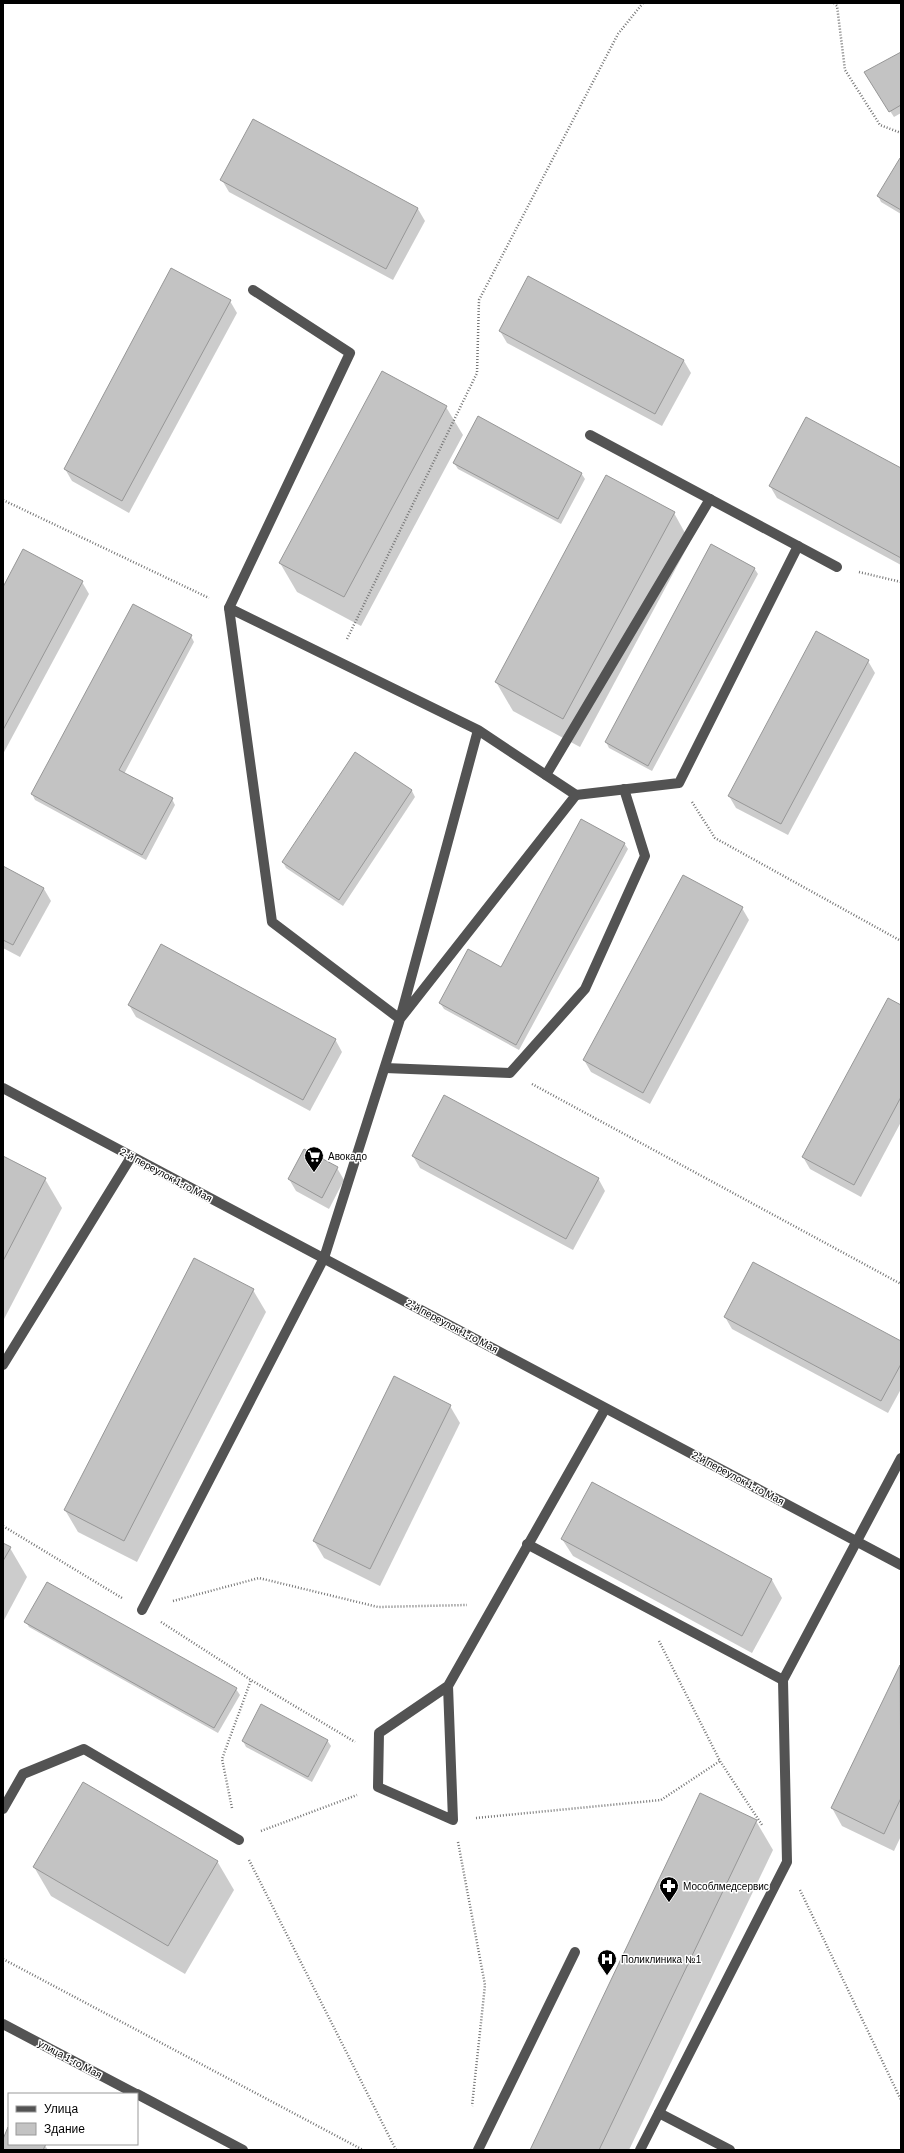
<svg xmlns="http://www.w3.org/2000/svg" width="904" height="2153" font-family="Arial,sans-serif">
<rect width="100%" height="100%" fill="#fff"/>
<!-- shadow -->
<g fill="#0003">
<path d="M901 53V113L894 117 869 79Z"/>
<path d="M253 120 418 209 425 221 393 280 229 192 222 180Z"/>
<path d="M901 160V214L881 202 878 196Z"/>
<path d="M230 301 237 313 129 513 72 481 65 469Z"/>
<path d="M500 331 684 361 691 373 662 426 507 343Z"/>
<path d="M446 407 463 435 361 626 297 592 280 563Z"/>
<path d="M454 463 581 473 585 479 561 524 458 469Z"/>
<path d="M901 469V565L777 498 770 486Z"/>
<path d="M674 513 690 542 580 747 513 711 496 682Z"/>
<path d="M754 568 758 574 652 771 609 748 606 742Z"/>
<path d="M82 582 89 594 3 754V589Z"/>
<path d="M191 636 194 642 124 774 172 799 175 805 146 860 35 800 32 794Z"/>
<path d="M868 661 875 673 788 835 736 808 729 796Z"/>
<path d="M356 753 412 791 415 797 343 906 286 868 283 862Z"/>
<path d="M624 843 628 849 519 1050 444 1009 440 1003 502 968Z"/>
<path d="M3 867 44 889 51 901 20 957 3 948Z"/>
<path d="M683 876 742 908 749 920 650 1104 591 1072 584 1060Z"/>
<path d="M129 1005 335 1039 342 1052 310 1111 136 1017Z"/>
<path d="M901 1006V1122L861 1197 810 1169 803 1157Z"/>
<path d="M413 1156 598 1178 605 1191 573 1250 420 1168Z"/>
<path d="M3 1157 45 1179 62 1208 3 1321Z"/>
<path d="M337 1168 344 1180 329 1209 296 1191 289 1179Z"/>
<path d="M253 1290 266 1312 137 1562 78 1532 65 1510Z"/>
<path d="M725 1317 901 1342V1389L888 1413 732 1329Z"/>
<path d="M450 1406 460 1423 380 1586 324 1558 314 1541Z"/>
<path d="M562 1539 772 1580 782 1598 752 1653 573 1556Z"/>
<path d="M3 1544 10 1548 27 1577 3 1622Z"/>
<path d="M26 1622 236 1689 240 1695 218 1733 29 1627Z"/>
<path d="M900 1666 901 1836 894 1851 842 1826 832 1808Z"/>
<path d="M327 1740 331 1746 312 1782 246 1747 243 1741Z"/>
<path d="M756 1821 773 1850 629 2150H531Z"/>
<path d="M217 1861 234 1890 185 1974 51 1896 34 1867Z"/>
<path d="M9 2129V2144H44L48 2150H3V2142Z"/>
</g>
<!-- building -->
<g fill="#c3c3c3" stroke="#979797">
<path d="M901 52V105L889 112 864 72Z"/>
<path d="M253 119 418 208 386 269 220 180Z"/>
<path d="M900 158H901V210L877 196Z"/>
<path d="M171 268 231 300 122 501 64 469Z"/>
<path d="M528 276 684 360 655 414 499 331Z"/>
<path d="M382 371 447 406 344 597 279 563Z"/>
<path d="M478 416 582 473 558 519 453 463Z"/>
<path d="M806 417 901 468V558L769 486Z"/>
<path d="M606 475 675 512 563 719 495 682Z"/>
<path d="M711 544 755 568 648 766 605 742Z"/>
<path d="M23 549 83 581 3 730V587Z"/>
<path d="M133 604 192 635 119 770 173 798 142 855 31 794Z"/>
<path d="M816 631 869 660 781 824 728 796Z"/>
<path d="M355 752 412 790 339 900 282 862Z"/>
<path d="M581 819 625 843 516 1045 439 1003 468 949 501 967Z"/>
<path d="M3 866 44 888 13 945 3 940Z"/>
<path d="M683 875 743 907 643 1093 583 1060Z"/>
<path d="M161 944 336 1039 303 1100 128 1005Z"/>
<path d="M888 998 901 1005V1097L854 1185 802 1157Z"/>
<path d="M444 1095 599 1178 566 1239 412 1156Z"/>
<path d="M304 1149 338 1167 322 1198 288 1179Z"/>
<path d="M3 1156 46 1178 3 1261Z"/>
<path d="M194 1258 254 1289 124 1541 64 1510Z"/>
<path d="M753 1262 901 1341V1364L881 1401 724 1317Z"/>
<path d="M394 1376 451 1405 370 1569 313 1541Z"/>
<path d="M592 1482 772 1579 742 1636 561 1539Z"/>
<path d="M3 1543 11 1547 3 1561Z"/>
<path d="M47 1582 237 1688 214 1728 24 1622Z"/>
<path d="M900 1665 901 1798 884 1834 831 1808Z"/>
<path d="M261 1704 328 1740 308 1777 242 1741Z"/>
<path d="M83 1782 218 1861 168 1946 33 1867Z"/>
<path d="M700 1793 757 1820 599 2150H530Z"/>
<path d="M8 2127 9 2144H46L43 2150H3V2139Z"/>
</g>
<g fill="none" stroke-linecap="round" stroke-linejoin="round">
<!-- path -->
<g stroke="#757575" stroke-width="2.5" stroke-dasharray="1 2" stroke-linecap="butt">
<path d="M834 3 837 6 845 70 880 125 901 133"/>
<path d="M3 500 209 598"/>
<path d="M859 572 901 582"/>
<path d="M347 639 477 373 479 300 618 34 643 3"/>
<path d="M692 802 715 838 901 941"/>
<path d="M532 1084 901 1284"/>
<path d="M3 1526 122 1598"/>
<path d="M173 1601 259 1578 378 1607 467 1605"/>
<path d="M161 1622 251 1680 355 1742"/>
<path d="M659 1641 720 1761 762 1825"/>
<path d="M232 1808 222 1759 251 1680"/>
<path d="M476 1818 661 1800 720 1761"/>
<path d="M261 1831 357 1795"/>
<path d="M458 1842 485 1985 472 2106"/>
<path d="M249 1860 396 2150"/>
<path d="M800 1890 901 2100"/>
<path d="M3 1959 363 2150"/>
</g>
<!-- minor -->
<g stroke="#535353" stroke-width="10">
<path d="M590 435 837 567"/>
<path d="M229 608 350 353 253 290"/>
<path d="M546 775 710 499"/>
<path d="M576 795 679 783 798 546"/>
<path d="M385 1068 510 1073 585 989 645 856 624 789"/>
<path d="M3 1088 901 1565"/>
<path d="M3 1365 131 1157"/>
<path d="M527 1544 783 1680 901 1458"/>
<path d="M142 1610 324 1258 400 1019 576 795 478 730 400 1019 272 922 229 608 478 730"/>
<path d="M448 1686 453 1820 378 1787 379 1733 448 1686 605 1409"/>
<path d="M3 1809 23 1774 84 1749 239 1840"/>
<path d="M3 2024 136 2094"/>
<path d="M137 2094 243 2150"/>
<path d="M659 2113 730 2150"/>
<path d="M478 2150 575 1952"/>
<path d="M640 2150 787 1862 783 1680"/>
</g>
</g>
<!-- icons -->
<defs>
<g id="supermarket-pin" transform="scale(1)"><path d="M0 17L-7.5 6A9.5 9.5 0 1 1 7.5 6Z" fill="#000" stroke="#fff"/><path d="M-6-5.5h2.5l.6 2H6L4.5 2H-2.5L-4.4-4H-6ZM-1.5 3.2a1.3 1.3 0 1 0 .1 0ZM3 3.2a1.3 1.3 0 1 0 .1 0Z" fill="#fff"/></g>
<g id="pharmacy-pin" transform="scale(1)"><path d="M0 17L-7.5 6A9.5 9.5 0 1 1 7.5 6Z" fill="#000" stroke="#fff"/><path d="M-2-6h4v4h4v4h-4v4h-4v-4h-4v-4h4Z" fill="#fff"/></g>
<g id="hospital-pin" transform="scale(1)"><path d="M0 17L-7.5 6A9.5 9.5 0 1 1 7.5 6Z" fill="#000" stroke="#fff"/><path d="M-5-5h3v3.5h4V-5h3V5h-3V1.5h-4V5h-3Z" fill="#fff"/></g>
</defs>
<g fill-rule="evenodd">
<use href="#supermarket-pin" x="314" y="1156"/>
<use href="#pharmacy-pin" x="669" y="1886"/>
<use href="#hospital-pin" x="607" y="1959"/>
</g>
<g text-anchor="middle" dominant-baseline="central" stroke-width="3" stroke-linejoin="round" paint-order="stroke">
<!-- poi labels -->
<g font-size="10" fill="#000" stroke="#fff" text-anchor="start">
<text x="328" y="1156">Авокадо</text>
<text x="683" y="1886">Мособлмедсервис</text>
<text x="621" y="1959">Поликлиника №1</text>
</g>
<!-- street labels -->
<g font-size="10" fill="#000" stroke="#fff">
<text transform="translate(166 1175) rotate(28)">2-й переулок 1-го Мая</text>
<text transform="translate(452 1326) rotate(28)">2-й переулок 1-го Мая</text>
<text transform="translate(738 1478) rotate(28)">2-й переулок 1-го Мая</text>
<text transform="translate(70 2059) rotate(28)">улица 1-го Мая</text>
</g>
</g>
<!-- border -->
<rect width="904" height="2153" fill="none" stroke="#000000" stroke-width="8"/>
<!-- legend -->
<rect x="8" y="2093" width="130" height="52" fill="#ffffff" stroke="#999999"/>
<rect x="16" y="2106" width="20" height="6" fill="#535353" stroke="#999999"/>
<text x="44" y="2113" font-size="12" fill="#000000">Улица</text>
<rect x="16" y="2123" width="20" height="12" fill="#c3c3c3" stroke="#999999"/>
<text x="44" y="2133" font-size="12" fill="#000000">Здание</text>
</svg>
